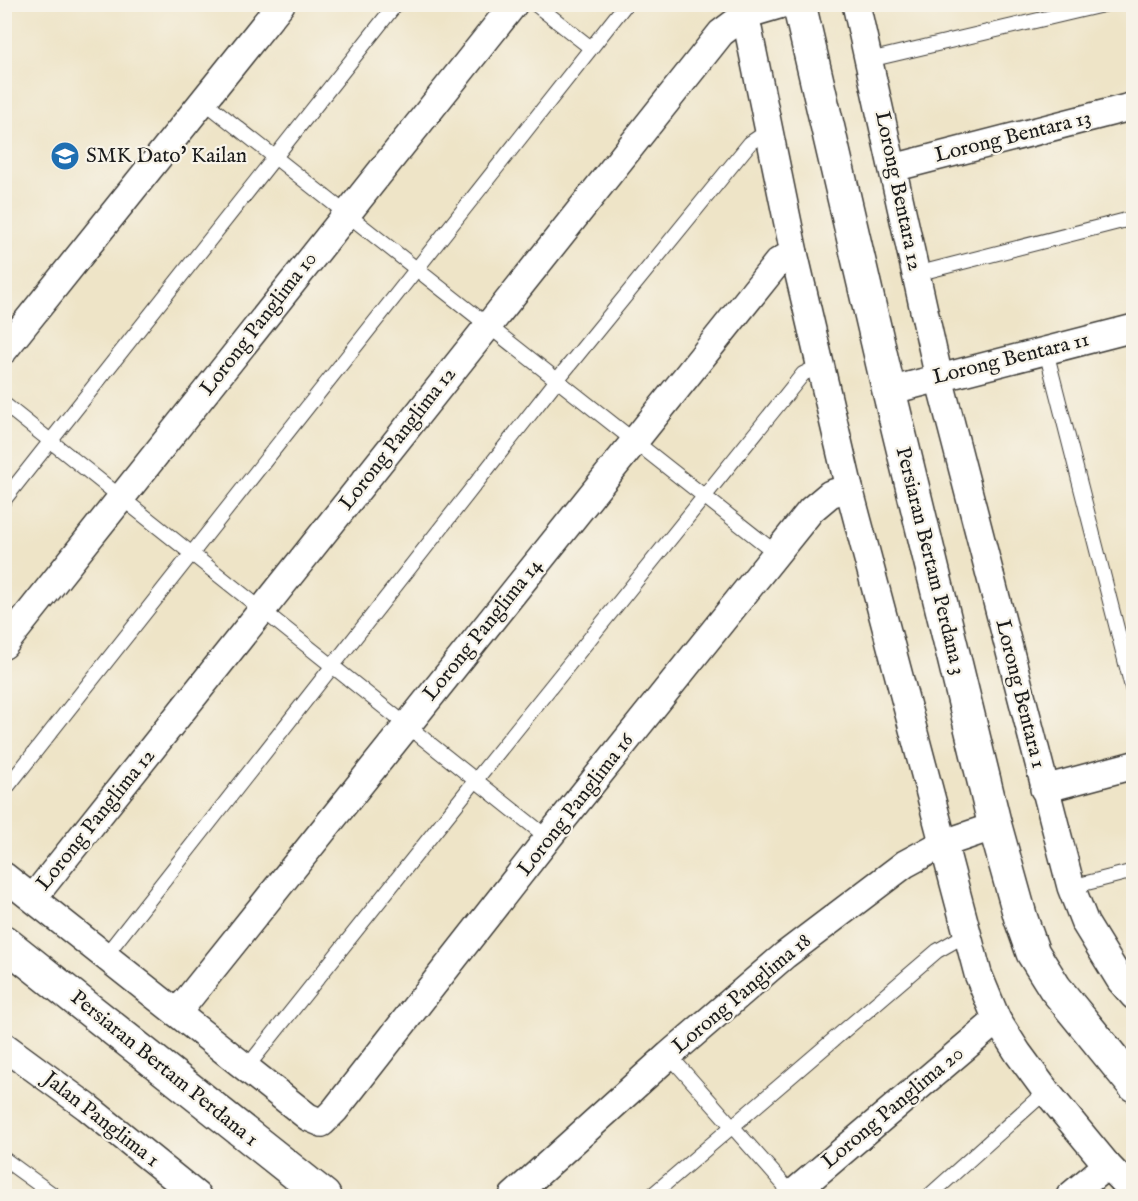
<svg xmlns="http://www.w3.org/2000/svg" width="1138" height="1201" font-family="'IM FELL English',serif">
<rect width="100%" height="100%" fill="#f7f3e8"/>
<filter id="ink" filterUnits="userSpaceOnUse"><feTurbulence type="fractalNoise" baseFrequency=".0167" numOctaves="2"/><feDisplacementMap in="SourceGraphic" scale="12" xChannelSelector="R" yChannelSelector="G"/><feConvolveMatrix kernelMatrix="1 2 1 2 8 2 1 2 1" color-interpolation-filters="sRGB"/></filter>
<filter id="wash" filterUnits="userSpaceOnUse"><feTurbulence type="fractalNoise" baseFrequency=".008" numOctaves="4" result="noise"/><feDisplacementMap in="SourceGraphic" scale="24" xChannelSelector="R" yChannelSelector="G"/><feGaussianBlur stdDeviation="1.35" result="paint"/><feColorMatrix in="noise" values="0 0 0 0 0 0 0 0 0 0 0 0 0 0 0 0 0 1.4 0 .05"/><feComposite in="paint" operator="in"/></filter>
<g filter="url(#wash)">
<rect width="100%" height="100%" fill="#eee4c7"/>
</g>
<g filter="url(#ink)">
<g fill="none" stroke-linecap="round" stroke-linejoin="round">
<!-- service casing -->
<g stroke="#3c3a36" stroke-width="16">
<g id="service">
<path d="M535 4 591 48"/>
<path d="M869 60 1107 4"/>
<path d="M205 102 776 553"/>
<path d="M916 274 1134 218"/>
<path d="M1046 351 1134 695"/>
<path d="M4 404 548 838"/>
<path d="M4 500 396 4"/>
<path d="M4 791 626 4"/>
<path d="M1071 887 1134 871"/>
<path d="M105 956 557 380 750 143 768 131"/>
<path d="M669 1055 794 1196"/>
<path d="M247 1067 475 781 803 374 821 365"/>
<path d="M4 1159 55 1196"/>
<path d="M651 1196 937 951 967 934"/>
<path d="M929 1196 1046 1091"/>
</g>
</g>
<!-- minor casing -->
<g stroke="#3c3a36" stroke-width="30">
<g id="minor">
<path d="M743 4 794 253 849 488 978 974 997 1020 1018 1053 1046 1091 1107 1165 1134 1193"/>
<path d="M856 4 939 378 1071 887 1085 923 1120 980 1134 996"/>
<path d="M893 168 1134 106"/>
<path d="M4 350 281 4"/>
<path d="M889 391 1134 328"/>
<path d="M4 645 514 4"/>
<path d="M1044 789 1134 765"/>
<path d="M4 876 308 1117 322 1123 335 1110 548 838 811 510 830 494 849 488"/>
<path d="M33 898 721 33 745 15 782 4"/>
<path d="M177 1013 778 262 794 253"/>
<path d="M4 1046 87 1107 197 1196"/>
<path d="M513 1196 669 1055 785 955 905 864 942 844 995 826"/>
<path d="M790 1196 997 1020"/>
<path d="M1070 1196 1107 1165"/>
</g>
</g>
<!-- tertiary casing -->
<g stroke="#3c3a36" stroke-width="36">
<g id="tertiary">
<path d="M799 4 889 391 995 826 1021 919 1033 953 1055 988 1134 1085"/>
<path d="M4 942 324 1196"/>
</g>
</g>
<!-- service -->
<use href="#service" stroke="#fff" stroke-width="14"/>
<!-- minor -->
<use href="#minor" stroke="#fff" stroke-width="27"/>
<!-- tertiary -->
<use href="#tertiary" stroke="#fff" stroke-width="33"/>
</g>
</g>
<!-- icons -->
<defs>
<g id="school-disc" transform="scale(1.5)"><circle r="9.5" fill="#1f6fb2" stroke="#f7f3e8"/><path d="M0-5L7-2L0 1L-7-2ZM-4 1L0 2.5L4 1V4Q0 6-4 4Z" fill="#fff"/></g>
</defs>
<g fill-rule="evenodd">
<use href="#school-disc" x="65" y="156"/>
</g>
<g text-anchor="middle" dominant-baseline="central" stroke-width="4.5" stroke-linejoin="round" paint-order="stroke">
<!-- street labels -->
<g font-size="21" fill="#1c1c1c" stroke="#f7f3e8">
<text transform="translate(1013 137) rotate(-14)">Lorong Bentara 13</text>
<text transform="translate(898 191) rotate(78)">Lorong Bentara 12</text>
<text transform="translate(259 324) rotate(-52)">Lorong Panglima 10</text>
<text transform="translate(1011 359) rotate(-14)">Lorong Bentara 11</text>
<text transform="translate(398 439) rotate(-52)">Lorong Panglima 12</text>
<text transform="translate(930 561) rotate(76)">Persiaran Bertam Perdana 3</text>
<text transform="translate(483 630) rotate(-51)">Lorong Panglima 14</text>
<text transform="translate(1020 694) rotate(76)">Lorong Bentara 1</text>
<text transform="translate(576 805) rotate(-52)">Lorong Panglima 16</text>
<text transform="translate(96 820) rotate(-51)">Lorong Panglima 12</text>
<text transform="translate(742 994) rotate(-40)">Lorong Panglima 18</text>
<text transform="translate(164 1069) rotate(39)">Persiaran Bertam Perdana 1</text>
<text transform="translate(893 1108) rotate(-40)">Lorong Panglima 20</text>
<text transform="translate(101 1120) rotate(38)">Jalan Panglima 1</text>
</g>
<!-- poi labels -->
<g font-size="21" fill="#1c1c1c" stroke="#f7f3e8" text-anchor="start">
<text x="86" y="156">SMK Dato' Kailan</text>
</g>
</g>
<!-- margin -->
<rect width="1138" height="1201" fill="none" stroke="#f7f3e8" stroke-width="24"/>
</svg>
